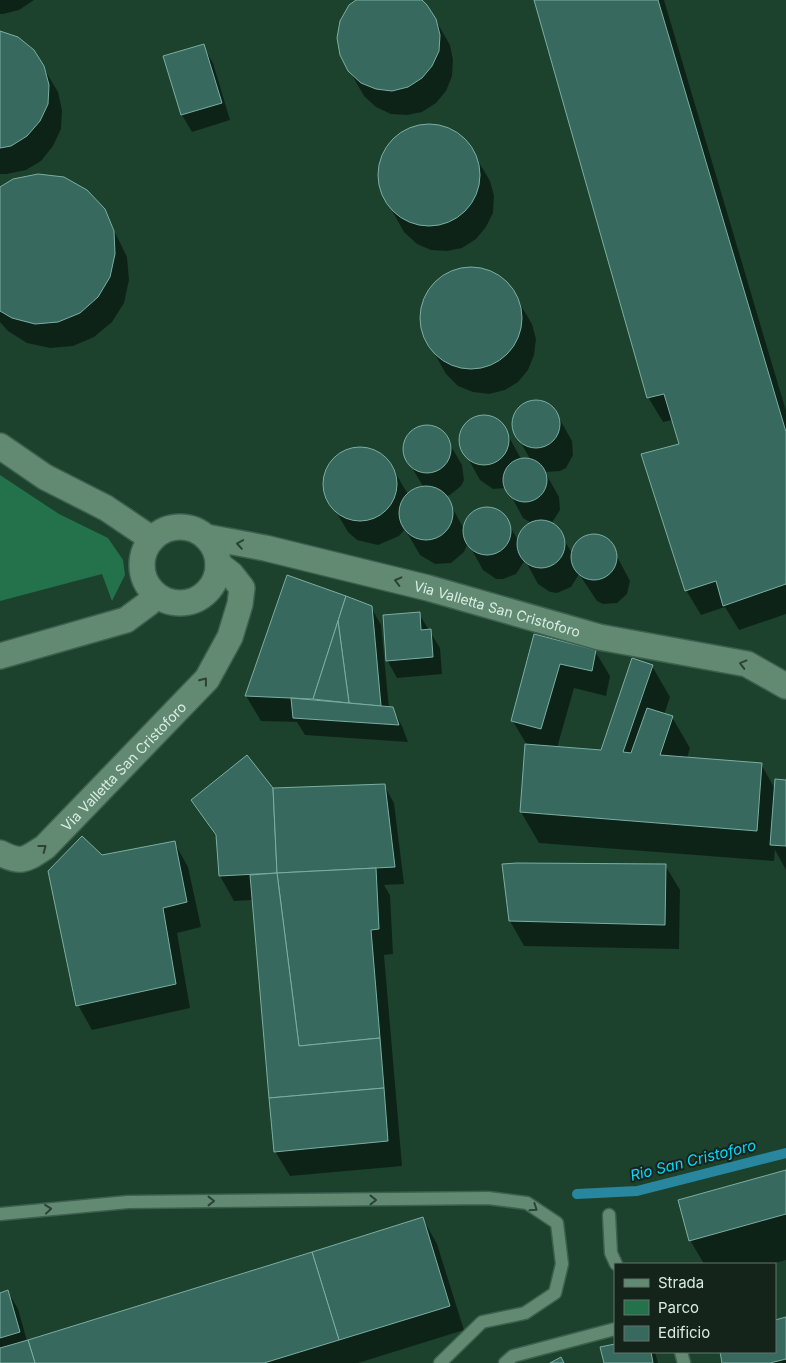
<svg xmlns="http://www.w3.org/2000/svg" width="786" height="1363" font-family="Inter,sans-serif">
<rect width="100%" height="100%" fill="#1c422d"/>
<!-- green -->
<path fill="#24724b" d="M0 475 59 514 108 538 123 560 125 575 112 601 102 574 0 601Z"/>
<!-- shadow -->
<g fill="#0007">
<path d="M0 0H34L19 10 3 14H0Z"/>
<path d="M357 0H419L435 19 450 45 453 60 452 76 446 91 436 103 422 112 407 115 391 114 376 107 364 96 349 70Z"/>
<path d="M535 0H664L786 411V614L739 630 725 607 701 615 686 590 680 445 673 420 663 422 648 397Z"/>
<path d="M0 32 43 67 58 92 62 110 61 129 53 146 41 161 26 170 7 174H0Z"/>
<path d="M203 46 213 63 230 120 192 132 182 115 165 57Z"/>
<path d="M420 125H437L453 131 467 142 490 181 494 196 493 213 486 227 476 239 462 248 447 251 431 250 417 244 404 232 381 191 378 174 382 157 390 143 404 132Z"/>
<path d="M0 188 104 210 127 257 129 280 124 303 112 322 94 337 73 346 50 348 27 343 8 331 0 322Z"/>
<path d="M462 268H479L495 274 508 284 532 324 536 339 534 355 528 370 518 382 505 390 489 394 473 392 458 386 446 374 423 333 420 316 424 299 433 285 446 274Z"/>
<path d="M540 402 554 409 572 441 573 455 566 468 560 471 545 472 559 497 560 510 553 521 548 524 558 529 573 555V549L583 538 597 536 610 543 630 581 627 594 617 603 603 604 597 601 579 574 571 587 557 593 550 592 538 584 525 560 516 574 503 579H496L483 570 468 543 464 552 451 563 435 564 420 555 405 529 399 536 378 545 357 540 348 532 327 496 325 483 327 471 333 461 342 453 353 448H366L377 452 387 459 409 496 413 490 424 488 405 456V441L416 429 430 426 444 434 462 465 464 480 461 486 450 495 446 496 464 529 466 523 475 511 490 508 504 516 519 542 520 537 530 525 533 524 523 518 507 488 493 489 480 480 466 455 460 440 466 424 480 416 488 417 502 424 521 459H530L515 432V416L525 404Z"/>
<path d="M288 577 371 607 381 625 389 708H392L402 726 408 742 305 735 297 722 261 721 246 696Z"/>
<path d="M419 614 440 648 442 674 397 678 387 660Z"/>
<path d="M534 635 595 651 610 676 606 696 574 688 557 748 602 752 652 666 670 697 664 715 672 717 690 748 687 758 761 764 775 789 786 781V870L775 850 774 861 539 843 521 812 527 745 512 720Z"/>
<path d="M384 785 394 803 404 884 384 885 390 895 393 954 384 955 402 1166 290 1176 275 1151 253 900 234 901 220 876 218 840 192 800 272 789Z"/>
<path d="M174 842 188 867 201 927 177 933 190 1008 92 1030 78 1005 102 857Z"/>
<path d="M665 865 680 890 679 949 524 946 510 921Z"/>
<path d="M786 1172V1260L771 1264H704L690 1240Z"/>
<path d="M423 1219 437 1244 464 1330 358 1363H0V1294L8 1292 18 1309 27 1341Z"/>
<path d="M786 1318V1363H724L721 1352H775V1321Z"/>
<path d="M615 1352H655L658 1363H605Z"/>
</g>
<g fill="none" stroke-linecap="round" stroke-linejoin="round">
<!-- stream -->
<path stroke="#28879e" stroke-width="10" d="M577 1194 637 1191 786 1153"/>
</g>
<!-- building -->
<g fill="#38695e" stroke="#7baea2">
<path d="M356 0H422L427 5 436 19 440 35 439 51 432 66 422 78 408 87 392 91 376 89 361 83 348 71 340 55 337 38 340 21 349 5Z"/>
<path d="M534 0H658L786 432V584L723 606 716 581 685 591 641 454 679 444 664 394 647 398Z"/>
<path d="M0 31 18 37 34 50 44 66 49 85 48 104 40 121 27 136 11 146 0 148Z"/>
<path d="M204 44 222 103 181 115 163 56Z"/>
<circle cx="429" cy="175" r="51"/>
<path d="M38 174 64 177 87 190 105 209 114 231 115 254 110 277 98 297 80 313 58 322 35 324 12 318 0 311V187L13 179Z"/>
<circle cx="471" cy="318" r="51"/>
<circle cx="536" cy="424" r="24"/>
<circle cx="484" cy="440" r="25"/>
<circle cx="427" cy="449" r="24"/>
<circle cx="360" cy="484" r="37"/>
<circle cx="525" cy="480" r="22"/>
<circle cx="426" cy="513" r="27"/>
<circle cx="487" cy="531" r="24"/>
<circle cx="541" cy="544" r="24"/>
<circle cx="594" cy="557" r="23"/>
<path d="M287 575 346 596 313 699 245 696Z"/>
<path d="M346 596 372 606 381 706 349 703 338 621Z"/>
<path d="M420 612 421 630 431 629 433 657 386 661 383 615Z"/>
<path d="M338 621 349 703 313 699Z"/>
<path d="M534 634 596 650 592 671 560 664 541 729 511 721Z"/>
<path d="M632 658 653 665 623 752 631 753 647 708 673 716 660 755 762 763 757 831 520 812 525 744 601 750Z"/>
<path d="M291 698 393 707 399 725 293 718Z"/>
<path d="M247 755 273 788 277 873 219 876 216 835 191 800Z"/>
<path d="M775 779 786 780V846L770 845Z"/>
<path d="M385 784 395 867 277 873 273 788Z"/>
<path d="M82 836 102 855 175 841 187 902 163 908 176 984 76 1006 48 871Z"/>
<path d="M517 863 666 864 665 925 509 921 502 864Z"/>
<path d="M376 868 379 929 371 930 380 1038 299 1046 277 873Z"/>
<path d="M277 873 299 1046 380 1038 384 1088 269 1098 250 875Z"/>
<path d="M384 1088 388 1141 274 1152 269 1098Z"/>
<path d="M786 1170V1214L689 1241 678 1200Z"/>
<path d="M423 1217 450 1306 339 1340 312 1252Z"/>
<path d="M312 1252 339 1340 264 1363H35L28 1340Z"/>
<path d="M8 1290 20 1332 0 1338V1293Z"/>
<path d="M786 1317V1359L770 1363H722L720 1352H775V1320Z"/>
<path d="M28 1340 35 1363H0V1348Z"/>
<path d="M615 1344V1352H651L653 1363H604L600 1347Z"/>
<path d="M561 1357 564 1363H550Z"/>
</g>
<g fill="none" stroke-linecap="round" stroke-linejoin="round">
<!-- service casing -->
<g stroke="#3c5f4e" stroke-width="15">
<g id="service">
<path d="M0 1214 128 1202 488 1198 527 1203 557 1223 562 1264 555 1293 525 1313 482 1322 440 1363"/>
<path d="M609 1215 611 1253 616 1264"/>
<path d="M681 1352 684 1363"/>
<path d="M505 1363 513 1356 615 1329"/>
</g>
</g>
<!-- minor casing -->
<g stroke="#3c5f4e" stroke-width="28">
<g id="minor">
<path d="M0 446 45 477 106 508 152 539"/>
<circle cx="180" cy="565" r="38"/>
<path id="s1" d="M206 537 265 548 428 588 599 637 747 664 786 686"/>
<path d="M0 656 126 620 149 603 154 593"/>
<path id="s2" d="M0 853C22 864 25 860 45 847L207 679 230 637 240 604 242 588 231 574 218 564"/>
</g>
</g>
<!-- service -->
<use href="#service" stroke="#628a72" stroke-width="12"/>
<!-- minor -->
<use href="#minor" stroke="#628a72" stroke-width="25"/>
</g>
<!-- one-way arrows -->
<defs><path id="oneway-chevron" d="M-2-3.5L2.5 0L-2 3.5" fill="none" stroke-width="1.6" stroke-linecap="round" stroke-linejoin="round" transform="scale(1.25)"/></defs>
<g stroke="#2b4335">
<use href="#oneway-chevron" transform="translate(240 544) rotate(-171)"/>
<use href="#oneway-chevron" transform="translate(398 581) rotate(-166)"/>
<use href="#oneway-chevron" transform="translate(743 664) rotate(-165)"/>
<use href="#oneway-chevron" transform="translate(204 681) rotate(-52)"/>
<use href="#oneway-chevron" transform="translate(43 848) rotate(-37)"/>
<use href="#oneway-chevron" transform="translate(373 1200)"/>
<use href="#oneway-chevron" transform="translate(211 1201)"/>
<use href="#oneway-chevron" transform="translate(534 1208) rotate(34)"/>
<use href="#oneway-chevron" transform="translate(48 1209) rotate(-6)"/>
</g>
<g text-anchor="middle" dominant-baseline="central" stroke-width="4" stroke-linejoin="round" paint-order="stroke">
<!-- street labels -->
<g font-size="14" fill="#d8ede0" stroke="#14241b">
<text stroke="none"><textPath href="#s1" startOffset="300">Via Valletta San Cristoforo</textPath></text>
<text stroke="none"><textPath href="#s2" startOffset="162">Via Valletta San Cristoforo</textPath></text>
</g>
<!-- water labels -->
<g font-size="15" font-style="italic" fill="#08d6fe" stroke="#14241b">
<text transform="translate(693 1160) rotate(-14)">Rio San Cristoforo</text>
</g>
</g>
<!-- legend -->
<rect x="614" y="1263" width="162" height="90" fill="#14241b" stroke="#62746a"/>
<rect x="624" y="1279" width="25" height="8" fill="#628a72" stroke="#62746a"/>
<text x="658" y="1288" font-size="15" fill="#d8ede0">Strada</text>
<rect x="624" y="1300" width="25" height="15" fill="#24724b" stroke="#62746a"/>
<text x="658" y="1313" font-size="15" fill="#d8ede0">Parco</text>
<rect x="624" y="1326" width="25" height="15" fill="#38695e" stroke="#62746a"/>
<text x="658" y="1338" font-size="15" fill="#d8ede0">Edificio</text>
</svg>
